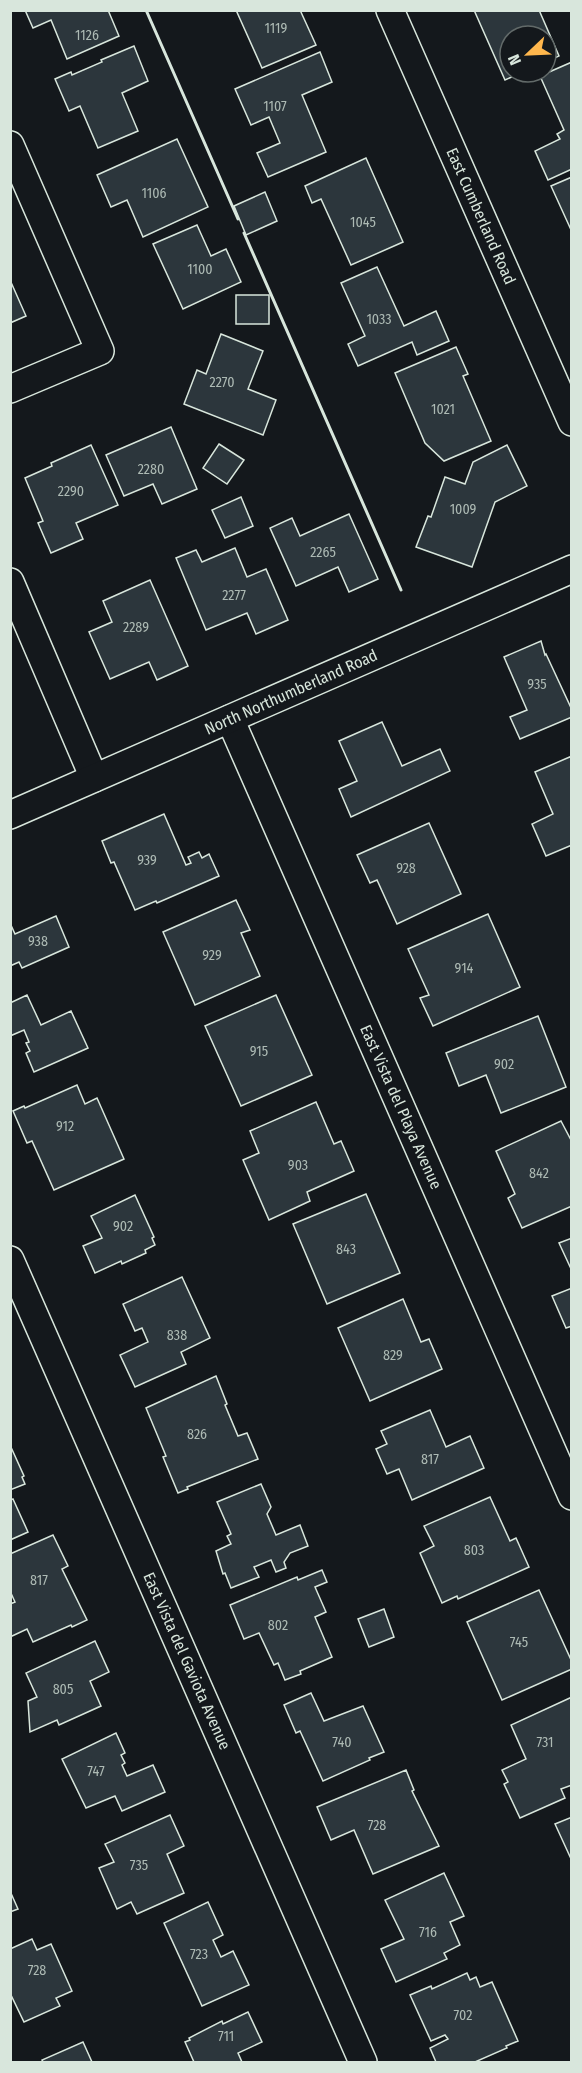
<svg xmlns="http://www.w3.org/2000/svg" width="582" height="2073" font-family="'Fira Sans Condensed',sans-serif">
<rect width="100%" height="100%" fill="#14181c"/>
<!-- building -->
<g fill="#2c363c" stroke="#d8e6dc" stroke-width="1.5">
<path d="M25 10H108L119 36 67 59 51 20 33 28Z"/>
<path d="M236 10H300L316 45 262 68Z"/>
<path d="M474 10H539L559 56 546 62V36H510V72H523L505 80Z"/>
<path d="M134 46 148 81 122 93 138 131 98 148 80 106 69 111 55 79 71 72 72 75 102 62 101 60Z"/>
<path d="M320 52 332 82 302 95 326 152 268 177 257 153 280 143 269 117 251 125 235 89Z"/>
<path d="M572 62V169L548 180 535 151 560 139 557 134 564 130 540 76Z"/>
<path d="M177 139 208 207 143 237 127 200 111 207 97 175Z"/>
<path d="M366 158 403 242 351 265 321 199 312 203 305 186Z"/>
<path d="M572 177V232L551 186Z"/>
<path d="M265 192 277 221 246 235 234 206Z"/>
<path d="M197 225 211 256 226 249 241 282 183 309 153 244Z"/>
<path d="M377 267 404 326 436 311 449 341 417 355 412 342 358 366 348 344 365 336 341 283Z"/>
<path d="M10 280 26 316 10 323Z"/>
<rect x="236" y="295" width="33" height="29"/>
<path d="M221 334 263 351 248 389 276 400 263 435 184 404 197 370 206 374Z"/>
<path d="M456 347 468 374 463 376 491 441 444 461 425 443 395 373Z"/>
<path d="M171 427 197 489 162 504 153 484 124 496 106 455Z"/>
<path d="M219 444 244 460 227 484 203 468Z"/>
<path d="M91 445 118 505 76 523 83 539 51 553 38 523 43 521 25 478 52 466 51 463Z"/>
<path d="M507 445 527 486 495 502 472 567 416 547 428 516 431 517 445 477 465 484 473 462Z"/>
<path d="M241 497 253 526 225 538 212 510Z"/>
<path d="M349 514 378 579 349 592 338 567 296 586 270 528 292 518 300 536Z"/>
<path d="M235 548 247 577 266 569 288 620 256 634 247 613 206 630 176 558 196 550 202 562Z"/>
<path d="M150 580 188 666 157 680 149 662 110 679 89 632 112 622 103 601Z"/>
<path d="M541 641 545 655 546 654 572 710V717L520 739 510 717 527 710 504 657Z"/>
<path d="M382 722 402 766 440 749 450 771 351 817 339 789 357 781 339 741Z"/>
<path d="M572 756V845L546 856 532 824 553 814 535 772Z"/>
<path d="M164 814 186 865 191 863 188 857 199 852 202 858 209 854 219 876 157 903 156 901 135 910 114 862 111 863 102 841Z"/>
<path d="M429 823 461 894 397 924 377 880 370 883 357 855Z"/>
<path d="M236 900 250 930 241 933 260 976 195 1005 163 932Z"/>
<path d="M488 914 520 987 433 1026 420 998 429 995 408 949Z"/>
<path d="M56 916 69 947 22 968 19 962 10 966V923L15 934Z"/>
<path d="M27 995 41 1025 71 1011 88 1048 34 1072 26 1053 30 1051 26 1043 29 1042 24 1030 10 1036V1003Z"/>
<path d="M276 995 312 1075 241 1106 205 1026Z"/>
<path d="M538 1016 566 1087 501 1113 486 1075 459 1086 446 1053Z"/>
<path d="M77 1085 85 1104 97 1098 124 1159 54 1190 32 1141 27 1143 13 1111 24 1106 25 1108Z"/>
<path d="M316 1102 334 1144 341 1141 354 1171 307 1192 310 1201 269 1220 243 1160 259 1153 250 1131Z"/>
<path d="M561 1121 572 1142V1206L522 1228 508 1198 515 1194 496 1151Z"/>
<path d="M366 1194 400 1273 327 1304 293 1224Z"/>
<path d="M135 1195 154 1237 152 1238 155 1245 145 1250 146 1253 122 1264 121 1261 95 1273 83 1246 102 1238 91 1216Z"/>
<path d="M572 1238V1271L559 1243Z"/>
<path d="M182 1277 210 1338 181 1352 186 1364 135 1387 120 1355 148 1342 142 1328 135 1331 123 1304Z"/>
<path d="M572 1288V1326L566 1328 552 1296Z"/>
<path d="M403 1299 421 1342 429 1339 442 1369 370 1401 338 1328Z"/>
<path d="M216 1376 227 1404 225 1405 238 1436 247 1433 258 1459 187 1487 188 1489 178 1493 163 1457 166 1456 146 1408Z"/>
<path d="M430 1410 446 1447 470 1436 484 1468 412 1500 399 1469 387 1474 376 1449 387 1444 381 1431Z"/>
<path d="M10 1445 24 1476 22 1477 25 1484 10 1490Z"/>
<path d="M261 1484 271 1507 267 1514 276 1535 300 1525 308 1546 290 1553 284 1562 286 1568 276 1572 271 1560 254 1567 259 1577 231 1588 225 1573 223 1574 216 1551 231 1544 227 1536 231 1534 217 1502Z"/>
<path d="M490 1497 510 1541 516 1538 529 1567 458 1599 457 1596 442 1603 420 1553 434 1546 424 1526Z"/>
<path d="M13 1499 28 1532 10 1540V1500Z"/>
<path d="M53 1535 68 1566 62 1569 87 1620 72 1627 71 1625 33 1642 27 1629 10 1637V1604L15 1602 10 1591V1554Z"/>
<path d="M322 1570 327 1582 315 1587 326 1612 315 1617 332 1657 300 1671 301 1674 285 1680 278 1663 274 1665 259 1633 244 1639 230 1605 297 1577 298 1580Z"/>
<path d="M539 1590 572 1662V1669L502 1700 467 1622Z"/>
<path d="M384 1609 394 1637 369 1647 358 1619Z"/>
<path d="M95 1641 109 1672 90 1681 101 1706 59 1725 57 1720 30 1732 28 1701 37 1697 26 1673Z"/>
<path d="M311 1693 324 1721 363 1706 384 1752 369 1758 370 1760 323 1781 300 1731 296 1733 284 1705Z"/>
<path d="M572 1697V1785L561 1789 565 1798 520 1818 504 1784 508 1782 502 1770 526 1759 511 1725Z"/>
<path d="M116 1733 125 1753 121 1755 125 1763 122 1765 127 1776 153 1765 165 1792 122 1811 115 1796 86 1808 62 1759Z"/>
<path d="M406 1770 414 1790 412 1791 439 1846 373 1874 354 1830 331 1840 317 1807Z"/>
<path d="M170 1815 184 1846 167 1854 184 1893 137 1914 131 1902 117 1909 99 1868 114 1862 105 1844Z"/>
<path d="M572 1817V1861L555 1824Z"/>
<path d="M444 1873 464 1916 450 1922 460 1945 444 1953 447 1959 396 1982 381 1949 404 1939 385 1900Z"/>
<path d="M10 1891 18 1909 10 1912Z"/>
<path d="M208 1902 223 1935 213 1940 221 1957 233 1951 249 1985 202 2006 164 1923Z"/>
<path d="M32 1939 37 1950 51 1944 72 1991 56 1998 60 2006 24 2022 10 1993V1949Z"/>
<path d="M467 1973 470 1980 476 1977 480 1987 492 1982 518 2041 506 2046 507 2048 475 2062H436L430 2048 448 2039 445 2035 431 2041 410 1995 431 1986 432 1989Z"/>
<path d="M248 2012 262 2042 238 2053 242 2062H194L185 2042 190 2040 189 2038 222 2021 223 2024Z"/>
<path d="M83 2042 92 2062H43L42 2060Z"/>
</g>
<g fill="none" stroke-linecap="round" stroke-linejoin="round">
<!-- minor casing -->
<g stroke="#d8e6dc" stroke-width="30">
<g id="minor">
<path d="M390 10 572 422"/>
<path d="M10 145 100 351 10 389"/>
<path d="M10 582 94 778"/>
<path d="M230 719 572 1496"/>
<path d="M10 815 572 569"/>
<path d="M10 1260 363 2062"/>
</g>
</g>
<!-- minor -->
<use href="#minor" stroke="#14181c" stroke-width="27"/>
<!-- wall -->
<g stroke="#d8e6dc" stroke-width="3">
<path d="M146 10 238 219"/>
<path d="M244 233 401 590"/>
</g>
</g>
<g text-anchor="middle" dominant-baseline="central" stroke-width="4.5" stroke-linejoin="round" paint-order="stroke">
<!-- number labels -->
<g font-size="14" fill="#adbab4">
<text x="276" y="28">1119</text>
<text x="87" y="35">1126</text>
<text x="275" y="106">1107</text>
<text x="154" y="193">1106</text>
<text x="363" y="222">1045</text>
<text x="200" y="269">1100</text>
<text x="379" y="319">1033</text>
<text x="222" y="382">2270</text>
<text x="443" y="409">1021</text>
<text x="151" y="469">2280</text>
<text x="71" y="491">2290</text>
<text x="463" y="509">1009</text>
<text x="323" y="552">2265</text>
<text x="234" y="595">2277</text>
<text x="136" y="627">2289</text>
<text x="537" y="684">935</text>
<text x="147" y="860">939</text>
<text x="406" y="868">928</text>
<text x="38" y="941">938</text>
<text x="212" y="955">929</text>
<text x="464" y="968">914</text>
<text x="259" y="1051">915</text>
<text x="504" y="1064">902</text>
<text x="65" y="1126">912</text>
<text x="298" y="1165">903</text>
<text x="539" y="1173">842</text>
<text x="123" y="1226">902</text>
<text x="346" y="1249">843</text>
<text x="177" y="1335">838</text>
<text x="393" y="1355">829</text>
<text x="197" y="1434">826</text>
<text x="430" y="1459">817</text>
<text x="474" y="1550">803</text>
<text x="39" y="1580">817</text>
<text x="278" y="1625">802</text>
<text x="519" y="1642">745</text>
<text x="63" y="1689">805</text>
<text x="342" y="1742">740</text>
<text x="545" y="1742">731</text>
<text x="96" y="1771">747</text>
<text x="377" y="1825">728</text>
<text x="139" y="1865">735</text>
<text x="428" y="1932">716</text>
<text x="199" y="1954">723</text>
<text x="37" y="1970">728</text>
<text x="463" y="2015">702</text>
<text x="226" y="2036">711</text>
</g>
<!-- street labels -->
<g font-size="16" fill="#d8e6dc" stroke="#14181c">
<text transform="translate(481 216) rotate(66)">East Cumberland Road</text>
<text transform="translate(291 692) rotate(-24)">North Northumberland Road</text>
<text transform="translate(401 1107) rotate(66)">East Vista del Playa Avenue</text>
<text transform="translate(187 1661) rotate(66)">East Vista del Gaviota Avenue</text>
</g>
</g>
<!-- border -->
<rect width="582" height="2073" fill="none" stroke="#d8e6dc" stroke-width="24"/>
<!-- north arrow -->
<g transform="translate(528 54) rotate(247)"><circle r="28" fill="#14181c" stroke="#626a69" stroke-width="1.5"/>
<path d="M0-4.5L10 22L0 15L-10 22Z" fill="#ffb74d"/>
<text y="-9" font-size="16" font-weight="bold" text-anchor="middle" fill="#d8e6dc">N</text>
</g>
</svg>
